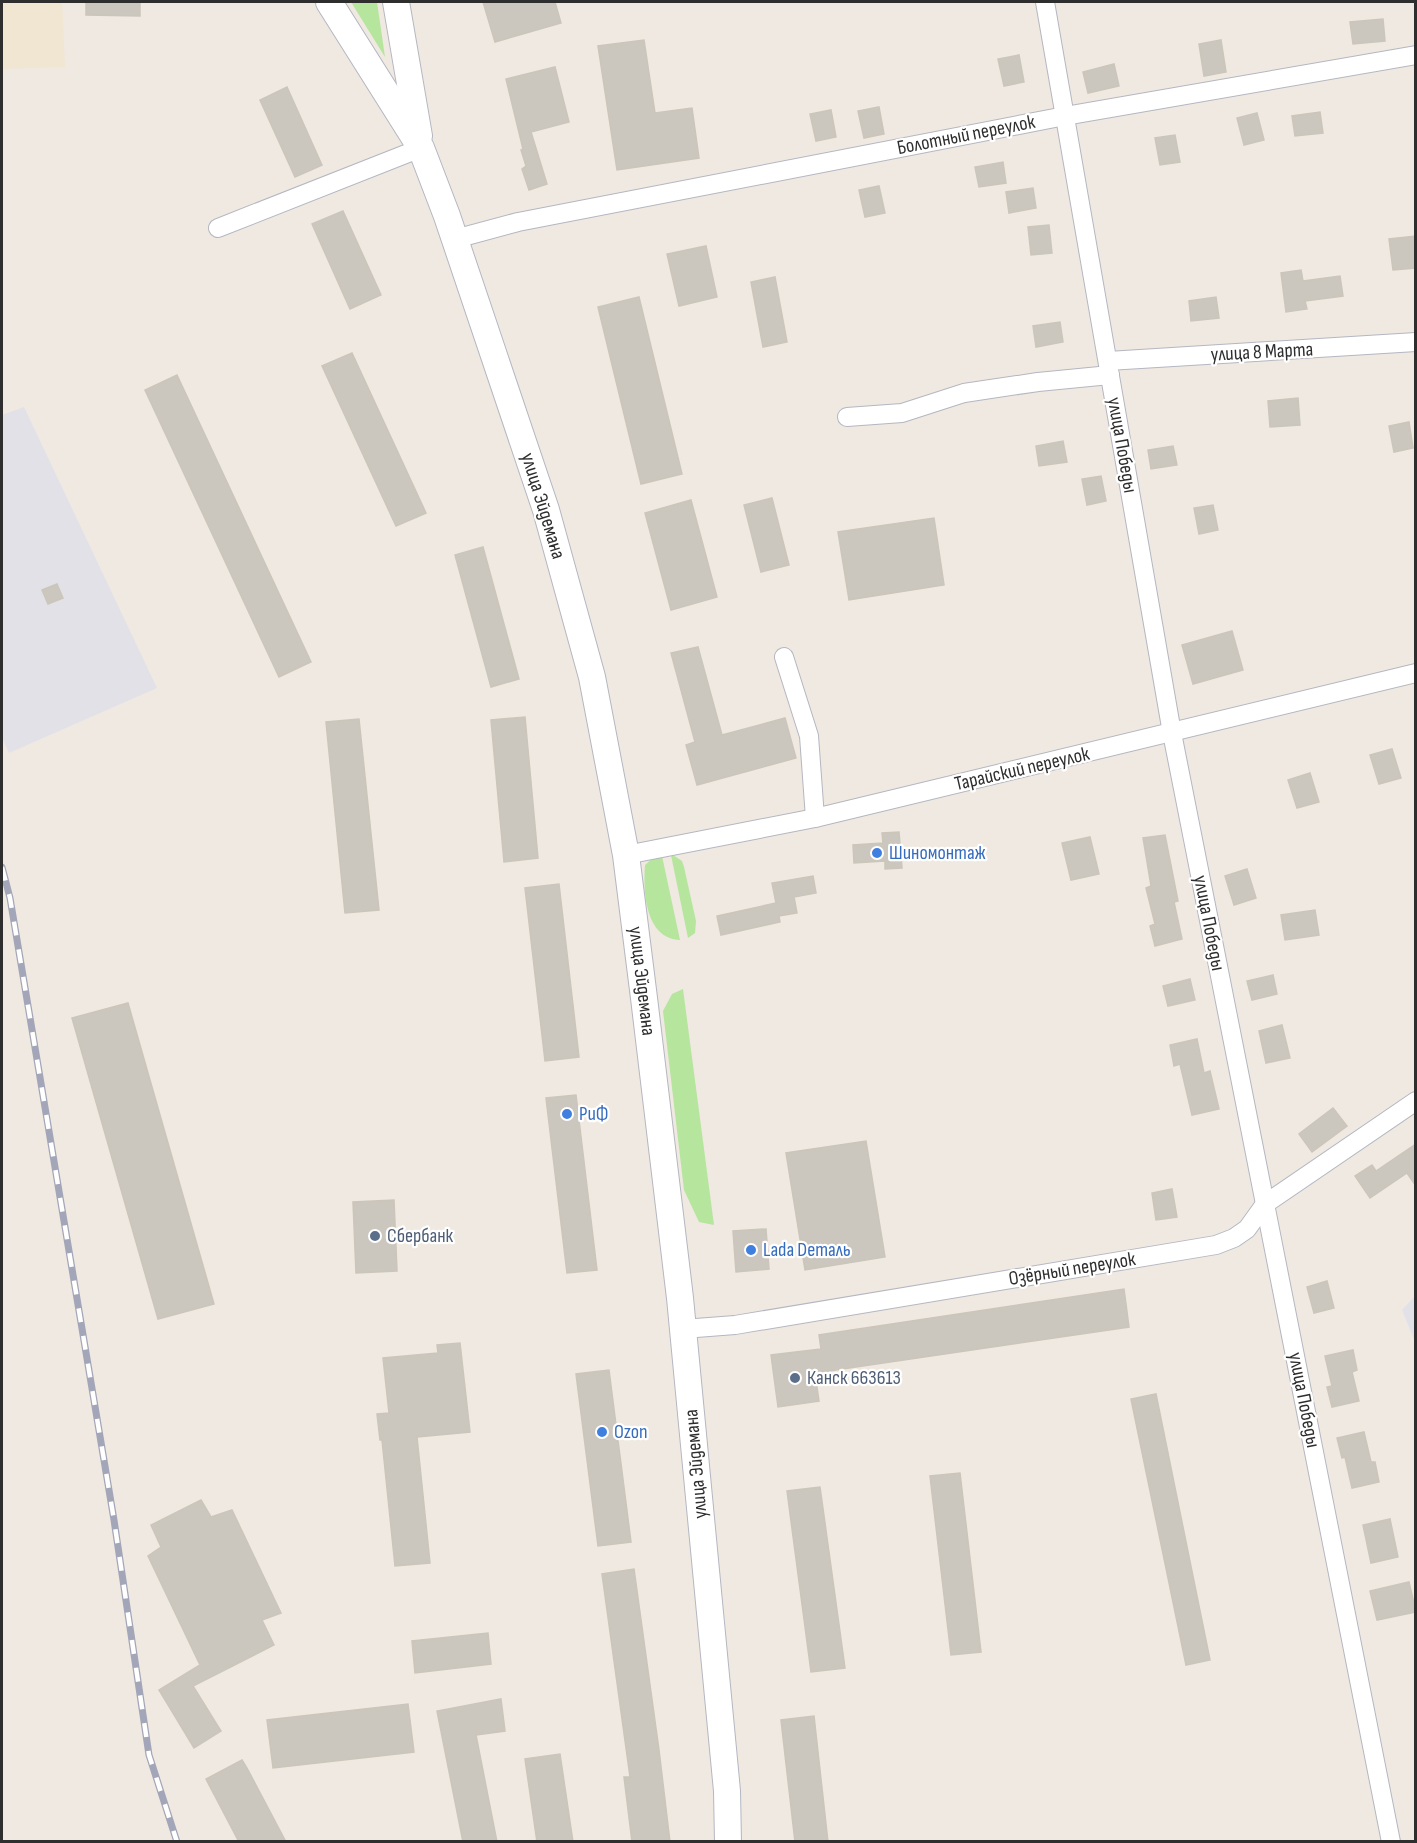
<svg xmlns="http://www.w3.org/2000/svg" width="1417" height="1843" font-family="'Sofia Sans Condensed',sans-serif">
<rect width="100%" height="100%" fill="#efe9e1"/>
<!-- industrial -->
<g fill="#e3e1e8">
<path d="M24 407 157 688 9 753 2 738V415Z"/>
<path d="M1415 1296V1342L1402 1310Z"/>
</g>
<!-- education -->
<path fill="#f0e6d1" d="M2 2H62L65 67 2 69Z"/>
<!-- green -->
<g fill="#b6e59e">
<path d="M351 2H377L385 57Z"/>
<path d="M671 855H673L682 861 684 867 696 921 695 933 688 938Z"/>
<path d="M662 856 680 940C645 939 643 891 645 865L654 857Z"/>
<path d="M683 989 714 1225 699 1222 684 1190 663 1011 672 994Z"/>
</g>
<!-- building -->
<g fill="#cbc7bf" stroke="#cbc5ba" stroke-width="1.5">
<path d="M86 2H140V16L86 15Z"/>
<path d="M483 2H555L561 23 495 42Z"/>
<path d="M1383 19 1385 41 1353 44 1350 22Z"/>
<path d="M644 40 655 113 692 108 699 158 617 170 598 46Z"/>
<path d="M1221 40 1226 72 1204 76 1199 44Z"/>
<path d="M1019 55 1024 82 1004 86 998 59Z"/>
<path d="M1114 64 1119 86 1088 93 1083 72Z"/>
<path d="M555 67 569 122 531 132 547 184 529 190 522 169 526 166 521 150 523 149 506 79Z"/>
<path d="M287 87 322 165 295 177 260 100Z"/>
<path d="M879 107 884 134 864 138 858 111Z"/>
<path d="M831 110 836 137 816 141 810 114Z"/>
<path d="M1320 112 1323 133 1295 136 1292 116Z"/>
<path d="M1257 113 1264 140 1244 145 1237 118Z"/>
<path d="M1175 135 1180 162 1160 165 1155 138Z"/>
<path d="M1003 162 1006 183 979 187 975 167Z"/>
<path d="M879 186 885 213 865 217 859 190Z"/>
<path d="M1033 188 1036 208 1009 213 1006 192Z"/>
<path d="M343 211 381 295 350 309 312 224Z"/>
<path d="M1049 225 1052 253 1031 255 1028 227Z"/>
<path d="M1416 236V268L1393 270 1389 239Z"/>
<path d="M706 246 717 297 679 306 667 254Z"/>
<path d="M1301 270 1303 281 1340 276 1343 296 1305 301 1307 309 1286 312 1281 273Z"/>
<path d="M775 277 787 342 763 347 751 282Z"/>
<path d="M639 297 682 474 641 484 598 307Z"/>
<path d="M1216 297 1219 318 1191 321 1189 301Z"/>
<path d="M1060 322 1063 342 1036 347 1033 326Z"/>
<path d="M352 353 426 513 396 526 322 366Z"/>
<path d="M177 375 311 662 279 677 145 390Z"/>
<path d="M1298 398 1300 425 1270 427 1268 401Z"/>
<path d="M1409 422 1413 448 1394 452 1389 426Z"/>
<path d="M1063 441 1067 462 1039 466 1036 446Z"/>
<path d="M1173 446 1177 465 1151 469 1148 450Z"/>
<path d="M1101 476 1106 501 1087 505 1082 479Z"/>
<path d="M772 498 789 565 761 572 744 505Z"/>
<path d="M691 500 717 597 671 610 645 513Z"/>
<path d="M1213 505 1218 530 1199 534 1194 508Z"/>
<path d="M934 518 944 585 849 600 838 532Z"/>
<path d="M483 547 519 679 491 687 455 555Z"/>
<path d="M57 584 63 598 48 604 42 590Z"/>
<path d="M1232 631 1243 670 1193 684 1182 645Z"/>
<path d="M698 647 722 735 785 718 796 758 697 785 686 745 695 742 671 653Z"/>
<path d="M525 717 538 858 504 862 491 720Z"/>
<path d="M359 719 379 910 345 913 326 722Z"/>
<path d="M1392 749 1401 778 1379 784 1370 755Z"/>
<path d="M1310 773 1319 802 1297 808 1288 780Z"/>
<path d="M899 832 902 868 885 869V861L854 863 853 845 883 843 882 833Z"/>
<path d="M1165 835 1178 901 1174 902 1182 939 1155 946 1150 926 1155 924 1146 888 1151 886 1143 838Z"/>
<path d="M1090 837 1099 874 1071 880 1062 843Z"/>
<path d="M1247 869 1256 898 1234 905 1225 876Z"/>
<path d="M813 876 816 893 794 897 797 913 779 916 780 922 721 935 717 916 776 903 772 883Z"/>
<path d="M559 884 579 1057 545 1061 525 888Z"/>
<path d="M1315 910 1319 935 1285 940 1281 915Z"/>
<path d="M1273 975 1277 994 1252 1000 1247 981Z"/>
<path d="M1190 979 1195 1000 1168 1006 1163 986Z"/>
<path d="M128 1003 214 1304 158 1319 72 1018Z"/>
<path d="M1282 1025 1290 1058 1266 1063 1259 1031Z"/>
<path d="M1197 1039 1204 1073 1210 1071 1219 1109 1192 1115 1180 1064 1174 1066 1170 1045Z"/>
<path d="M576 1095 597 1270 567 1273 546 1098Z"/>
<path d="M1333 1108 1347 1126 1312 1152 1299 1134Z"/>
<path d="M866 1141 885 1257 805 1270 786 1153Z"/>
<path d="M1416 1144V1186L1407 1173 1370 1198 1355 1176 1372 1165 1376 1171Z"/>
<path d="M1172 1189 1177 1217 1156 1220 1152 1193Z"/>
<path d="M394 1200 397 1271 356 1273 353 1202Z"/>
<path d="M766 1229 769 1269 736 1272 733 1231Z"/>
<path d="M1327 1281 1334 1308 1314 1313 1307 1287Z"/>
<path d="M1124 1289 1129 1327 815 1373 819 1401 778 1407 771 1355 821 1349 819 1335Z"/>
<path d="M460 1343 470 1432 417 1437 430 1563 395 1566 382 1440H380L377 1414 389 1413 383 1358 438 1353 437 1345Z"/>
<path d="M1353 1350 1357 1370 1352 1372 1359 1401 1332 1407 1327 1387 1332 1386 1325 1356Z"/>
<path d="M609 1370 631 1542 598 1546 576 1374Z"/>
<path d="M1156 1394 1210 1660 1186 1665 1131 1399Z"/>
<path d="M1364 1432 1371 1462H1375L1379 1482 1352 1488 1345 1457 1342 1458 1337 1438Z"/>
<path d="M960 1473 981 1652 951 1655 930 1476Z"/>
<path d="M820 1487 845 1668 811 1672 787 1491Z"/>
<path d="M201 1500 211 1517 232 1510 281 1613 262 1620 274 1645 193 1686 221 1731 194 1748 159 1690 200 1665 148 1556 161 1547 151 1525Z"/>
<path d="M1390 1519 1398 1557 1371 1563 1363 1525Z"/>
<path d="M634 1569 659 1750 670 1842H632L624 1777H630L602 1574Z"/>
<path d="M1409 1582 1416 1612 1377 1620 1370 1591Z"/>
<path d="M488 1633 491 1664 415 1673 412 1641Z"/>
<path d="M501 1699 505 1731 476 1735 497 1842H463L437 1711Z"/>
<path d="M408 1704 414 1752 273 1768 267 1720Z"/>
<path d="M814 1716 828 1842H795L781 1720Z"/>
<path d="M560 1754 573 1842H537L525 1759Z"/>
<path d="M242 1760 247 1768 286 1842H239L206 1779Z"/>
</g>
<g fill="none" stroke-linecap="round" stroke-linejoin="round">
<!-- street casing -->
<g stroke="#b4b7c1" stroke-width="20">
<g id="street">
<path d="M1045 2 1172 733 1391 1842"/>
<path d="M218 228 421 148"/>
<path d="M455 239 518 222 1065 116 1416 55"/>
<path d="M1108 361 1416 342"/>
<path d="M847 417 902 413 964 393 1038 382 1110 375"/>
<path d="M784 657 809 736 815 818"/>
<path d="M626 855 815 818 1416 673"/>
<path d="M683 1329 735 1325 1216 1245 1234 1238 1247 1229 1265 1204 1416 1101"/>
</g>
</g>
<!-- secondary casing -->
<g stroke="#b4b7c1" stroke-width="28">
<g id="secondary">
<path d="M329 2 421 148 447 216 546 510 592 677 626 855 644 998 680 1298 727 1791 728 1842"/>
<path d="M396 2 419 136"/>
</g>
</g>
<!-- street -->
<use href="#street" stroke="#fff" stroke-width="18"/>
<!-- secondary -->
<use href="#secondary" stroke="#fff" stroke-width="26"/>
<!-- rail casing -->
<g stroke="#a3a6b8" stroke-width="7">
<path id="rail" d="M2 867 10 898 114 1520 149 1755 177 1842"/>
</g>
<!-- rail -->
<use href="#rail" stroke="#fff" stroke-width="4.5" stroke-dasharray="14" stroke-linecap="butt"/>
</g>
<!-- markers -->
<g fill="#3f7fe0" stroke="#fff" stroke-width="2">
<circle cx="877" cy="853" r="6"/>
<circle cx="567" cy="1114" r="6"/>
<circle cx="751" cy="1250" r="6"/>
<circle cx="602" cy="1432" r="6"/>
</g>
<g fill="#5c6f8a" stroke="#fff" stroke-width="2">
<circle cx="375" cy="1236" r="6"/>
<circle cx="795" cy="1378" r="6"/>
</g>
<g text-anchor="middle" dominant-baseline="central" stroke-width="4.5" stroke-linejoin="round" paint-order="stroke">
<!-- street labels -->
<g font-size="20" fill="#2e2e2e" stroke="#fff">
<text transform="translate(966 135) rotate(-11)">Болотный переулок</text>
<text transform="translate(1262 352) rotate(-3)">улица 8 Марта</text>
<text transform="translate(1122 445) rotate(80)">улица Победы</text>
<text transform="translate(543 506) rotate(73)">улица Эйдемана</text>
<text transform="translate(1022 769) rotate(-13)">Тарайский переулок</text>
<text transform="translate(1209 923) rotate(79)">улица Победы</text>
<text transform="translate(642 981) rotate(83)">улица Эйдемана</text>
<text transform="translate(1072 1269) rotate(-9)">Озёрный переулок</text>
<text transform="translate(1304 1400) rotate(79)">улица Победы</text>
<text transform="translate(696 1464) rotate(-95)">улица Эйдемана</text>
</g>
<!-- shop labels -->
<g font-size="20" fill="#366cbe" stroke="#fff" text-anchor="start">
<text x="889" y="853">Шиномонтаж</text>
<text x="579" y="1114">РиФ</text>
<text x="763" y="1250">Lada Dеталь</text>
<text x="614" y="1432">Ozon</text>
</g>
<!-- service labels -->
<g font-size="20" fill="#4e5e75" stroke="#fff" text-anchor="start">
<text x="387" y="1236">Сбербанк</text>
<text x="807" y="1378">Канск 663613</text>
</g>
</g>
<!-- border -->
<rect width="1417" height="1843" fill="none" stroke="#2e2e2e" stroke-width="6"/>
</svg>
